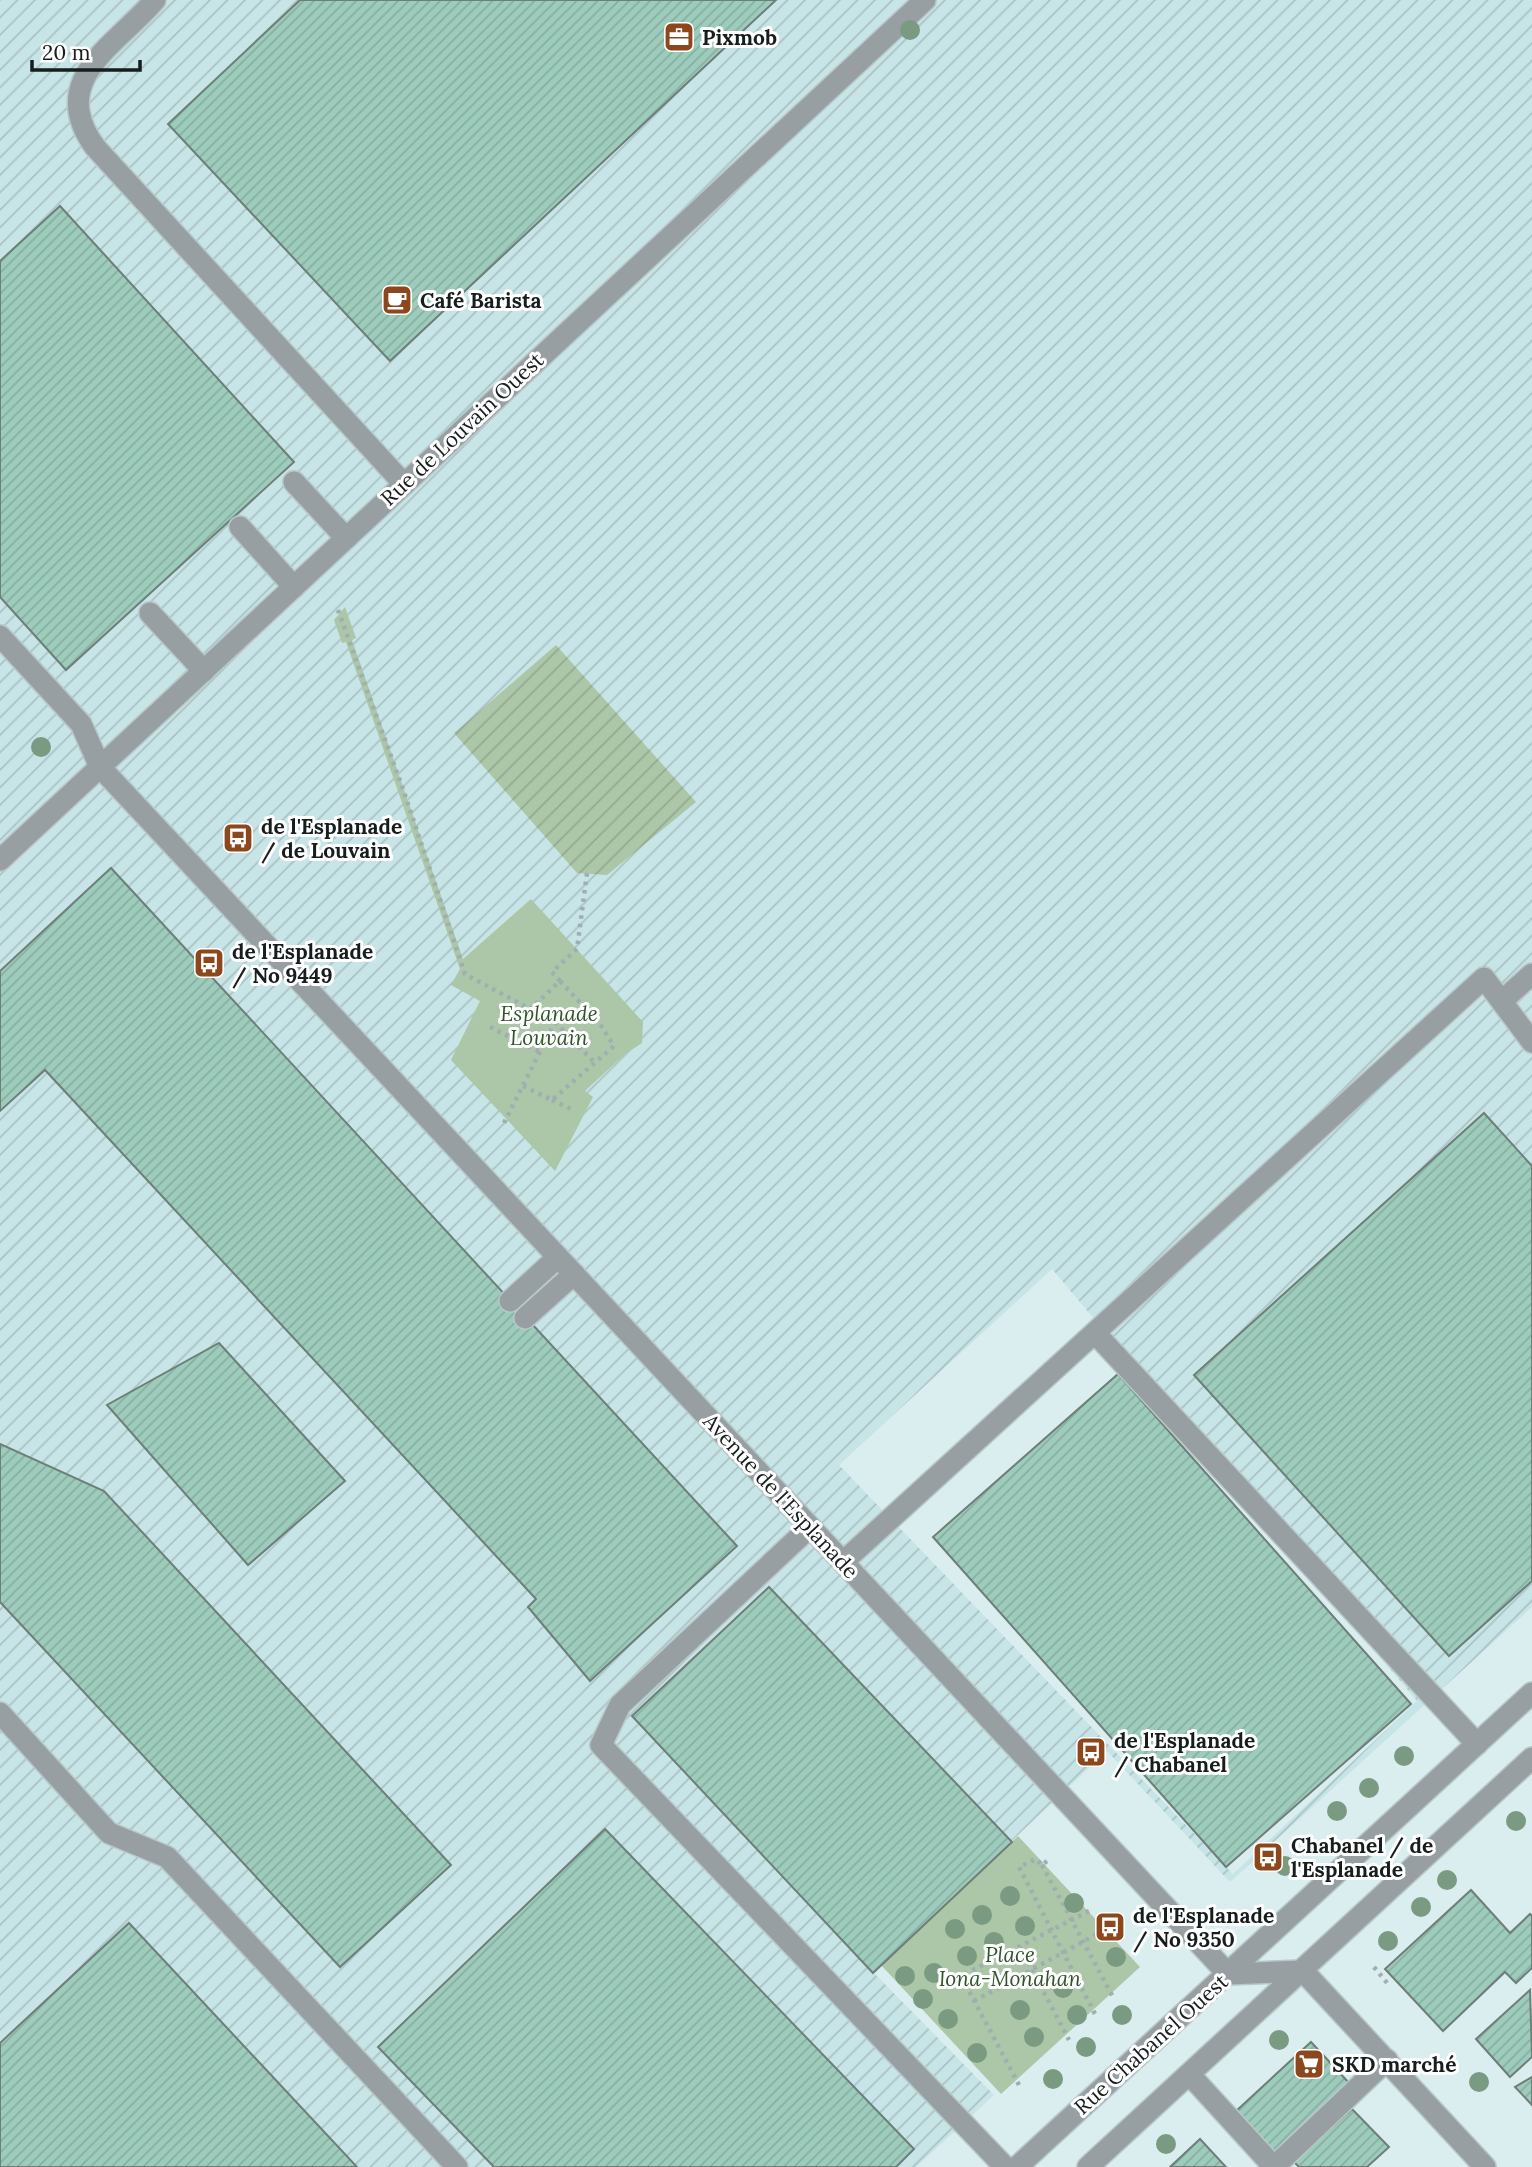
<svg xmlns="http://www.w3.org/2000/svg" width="1532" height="2167" font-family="Lora,serif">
<defs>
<pattern id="industrial-furrows" width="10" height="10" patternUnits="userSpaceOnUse" patternTransform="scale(1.75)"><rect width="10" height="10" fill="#c7e4e6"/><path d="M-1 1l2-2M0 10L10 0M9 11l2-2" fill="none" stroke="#aac3c5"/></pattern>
<pattern id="garden-furrows" width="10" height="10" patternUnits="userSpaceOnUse" patternTransform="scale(1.75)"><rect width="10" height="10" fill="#acc6a8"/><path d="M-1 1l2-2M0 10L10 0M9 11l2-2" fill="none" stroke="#93aa90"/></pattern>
<pattern id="building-hatch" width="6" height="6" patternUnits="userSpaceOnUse" patternTransform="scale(1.75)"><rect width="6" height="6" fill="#9dccbc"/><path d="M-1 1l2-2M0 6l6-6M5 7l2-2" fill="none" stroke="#86afa1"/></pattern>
</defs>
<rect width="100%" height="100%" fill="#daeeef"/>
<!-- industrial -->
<path fill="url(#industrial-furrows)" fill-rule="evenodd" d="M0 0H1532V1607L1230 1882 1107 1751 873 1972 994 2095 916 2167H0ZM1052 1269 1417 1701 1233 1874 839 1465Z"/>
<!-- green -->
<g fill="#acc6a8">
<path d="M345 607 356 638 352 640 463 959 531 899 643 1022 642 1043 625 1054 585 1091 593 1097 555 1171 451 1060 480 1001 451 985 460 969 346 642 342 643 334 620Z"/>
<path d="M1018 1836 1140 1967 1001 2094 881 1965Z"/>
</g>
<!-- garden -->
<path fill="url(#garden-furrows)" d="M556 645 696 802 607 875 577 873 454 733Z"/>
<!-- building -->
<g fill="url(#building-hatch)" stroke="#6e7e78" stroke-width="2">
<path d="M300 0H776L390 361 168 124Z"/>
<path d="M60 206 294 462 66 670 0 597V261Z"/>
<path d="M111 868 737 1546 590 1681 528 1607 536 1599 45 1070 0 1111V971Z"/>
<path d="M1484 1113 1532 1166V1581L1449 1656 1194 1375Z"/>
<path d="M219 1343 345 1481 248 1565 107 1405Z"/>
<path d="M1118 1374 1411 1704 1226 1867 933 1537Z"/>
<path d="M0 1444 104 1491 451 1865 340 1967 0 1602Z"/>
<path d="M769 1587 1012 1842 873 1973 632 1716Z"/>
<path d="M605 1829 914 2149 896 2167H494L378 2047Z"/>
<path d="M1471 1890 1510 1933 1530 1914 1532 1916V1968L1516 1983 1505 1972 1443 2031 1385 1969Z"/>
<path d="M129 1923 357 2167H0V2043Z"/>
<path d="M1530 1990 1532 2057 1510 2077 1476 2039Z"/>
<path d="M1311 2042 1350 2084 1273 2153 1236 2111Z"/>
<path d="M1532 2077V2105L1515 2087Z"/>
<path d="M1352 2109 1389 2147 1367 2167H1299L1294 2162Z"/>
<path d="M1200 2139 1226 2167H1170Z"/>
</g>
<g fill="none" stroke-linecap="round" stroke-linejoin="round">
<!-- minor casing -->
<g stroke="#b7c8c9" stroke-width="24">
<g id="minor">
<path d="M155 0C117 45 46 79 95 147L404 484"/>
<path d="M294 482 346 538"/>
<path d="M240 527 294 587"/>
<path d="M150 613 204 671"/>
<path d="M0 636 81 724 100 767 1228 1974 1303 1971 1485 2167"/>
<path d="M0 860 925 0"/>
<path d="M1503 1000 1532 974"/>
<path d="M510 1301 558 1257"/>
<path d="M525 1318 574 1274"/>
<path d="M1095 1333 1477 1744"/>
<path d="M810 1527 620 1705 601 1745 1005 2167"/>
<path d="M843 1562 1484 978 1532 1042"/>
<path d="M0 1713 109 1833 167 1857 457 2167"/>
<path d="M1190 2075 1274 2167"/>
<path d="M1017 2167 1532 1693"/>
<path d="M1088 2167 1532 1758"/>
<path d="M1274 2167 1387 2060"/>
</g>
</g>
<!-- path -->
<g stroke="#9fafb0" stroke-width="4.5" stroke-dasharray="3.5 5" stroke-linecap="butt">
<path d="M338 610 404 792 465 974 530 1009 538 1002"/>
<path d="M560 981 552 972 577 949 587 873"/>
<path d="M555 1022 595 1063"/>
<path d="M490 1027 540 1052"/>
<path d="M552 1100 575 1111"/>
<path d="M504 1123 555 1022 538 1002 560 981 600 1024 614 1046 552 1100 523 1086"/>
<path d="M1047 1861 1042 1865 1036 1859 1019 1867 1096 2016"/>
<path d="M1042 1865 1114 1999"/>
<path d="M1020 1947 1069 2040"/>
<path d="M1374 1967 1388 1984"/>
<path d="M974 2001 1110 1927"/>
<path d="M1019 2085 961 1976 1093 1909"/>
</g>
<!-- minor -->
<use href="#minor" stroke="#989fa3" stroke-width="21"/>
</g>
<!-- trees -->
<g fill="#7b9a82">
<circle cx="910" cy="30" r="10"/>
<circle cx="41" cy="747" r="10"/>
<circle cx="1404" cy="1756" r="10"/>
<circle cx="1369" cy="1788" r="10"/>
<circle cx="1337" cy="1811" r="10"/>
<circle cx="1516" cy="1821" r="10"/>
<circle cx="1285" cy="1866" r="10"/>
<circle cx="1447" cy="1880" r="10"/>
<circle cx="1010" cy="1896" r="10"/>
<circle cx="1074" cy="1903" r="10"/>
<circle cx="1421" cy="1907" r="10"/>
<circle cx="982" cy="1915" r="10"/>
<circle cx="1025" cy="1926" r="10"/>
<circle cx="955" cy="1929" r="10"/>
<circle cx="1388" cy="1941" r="10"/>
<circle cx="994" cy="1942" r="10"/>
<circle cx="967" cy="1956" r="10"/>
<circle cx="1116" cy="1957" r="10"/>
<circle cx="934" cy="1973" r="10"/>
<circle cx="905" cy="1976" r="10"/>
<circle cx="1063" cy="1988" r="10"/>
<circle cx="923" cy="1999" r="10"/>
<circle cx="1020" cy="2010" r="10"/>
<circle cx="1077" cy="2015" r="10"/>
<circle cx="1122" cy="2015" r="10"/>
<circle cx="948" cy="2019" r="10"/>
<circle cx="1034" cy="2037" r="10"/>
<circle cx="1279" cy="2040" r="10"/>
<circle cx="1086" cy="2047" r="10"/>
<circle cx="977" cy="2053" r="10"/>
<circle cx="1053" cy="2079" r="10"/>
<circle cx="1479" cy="2082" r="10"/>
<circle cx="1166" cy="2144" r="10"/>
</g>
<!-- icons -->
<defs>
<g id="office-square" transform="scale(1.575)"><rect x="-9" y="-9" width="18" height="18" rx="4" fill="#8c481c" stroke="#fff"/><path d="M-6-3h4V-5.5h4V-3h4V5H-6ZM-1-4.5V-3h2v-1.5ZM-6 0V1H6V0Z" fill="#fff"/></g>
<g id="cafe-square" transform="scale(1.575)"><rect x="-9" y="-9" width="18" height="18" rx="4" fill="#8c481c" stroke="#fff"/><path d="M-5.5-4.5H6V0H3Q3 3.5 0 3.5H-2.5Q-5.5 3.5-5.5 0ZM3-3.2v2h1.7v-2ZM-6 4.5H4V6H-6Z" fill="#fff"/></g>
<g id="bus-square" transform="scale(1.575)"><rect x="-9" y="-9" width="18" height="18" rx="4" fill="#8c481c" stroke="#fff"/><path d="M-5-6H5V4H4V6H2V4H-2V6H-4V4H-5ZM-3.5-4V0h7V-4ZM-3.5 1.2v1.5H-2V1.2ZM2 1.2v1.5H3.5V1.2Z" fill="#fff"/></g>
<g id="supermarket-square" transform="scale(1.575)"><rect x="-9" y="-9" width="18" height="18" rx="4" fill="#8c481c" stroke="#fff"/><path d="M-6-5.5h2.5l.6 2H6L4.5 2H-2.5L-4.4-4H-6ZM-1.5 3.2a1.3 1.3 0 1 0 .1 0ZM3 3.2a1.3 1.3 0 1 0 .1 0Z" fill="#fff"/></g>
</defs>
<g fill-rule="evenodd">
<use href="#office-square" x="679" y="37"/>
<use href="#cafe-square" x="397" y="300"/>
<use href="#bus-square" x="238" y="838"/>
<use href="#bus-square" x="209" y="963"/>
<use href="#bus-square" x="1091" y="1752"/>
<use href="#bus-square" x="1268" y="1857"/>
<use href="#bus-square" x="1110" y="1927"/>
<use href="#supermarket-square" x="1309" y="2064"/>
</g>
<g text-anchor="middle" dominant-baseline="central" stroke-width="6" stroke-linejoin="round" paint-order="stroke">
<!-- poi labels -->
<g font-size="21" font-weight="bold" fill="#161d1d" stroke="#fff" text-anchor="start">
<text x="702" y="37">Pixmob</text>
<text x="420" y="300">Café Barista</text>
<text x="261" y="826">de l'Esplanade<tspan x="261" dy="24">/ de Louvain</tspan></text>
<text x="232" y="951">de l'Esplanade<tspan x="232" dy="24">/ No 9449</tspan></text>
<text x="1114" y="1740">de l'Esplanade<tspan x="1114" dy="24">/ Chabanel</tspan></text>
<text x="1291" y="1845">Chabanel / de<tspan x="1291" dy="24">l'Esplanade</tspan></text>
<text x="1133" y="1915">de l'Esplanade<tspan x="1133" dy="24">/ No 9350</tspan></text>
<text x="1332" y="2064">SKD marché</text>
</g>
<!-- street labels -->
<g font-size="21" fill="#161d1d" stroke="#fff">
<text transform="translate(462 429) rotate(-43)">Rue de Louvain Ouest</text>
<text transform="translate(781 1496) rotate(47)">Avenue de l'Esplanade</text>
<text transform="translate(1151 2044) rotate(-42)">Rue Chabanel Ouest</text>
</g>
<!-- park labels -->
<g font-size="21" font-style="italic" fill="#2e5529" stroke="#fff">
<text x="549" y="1013">Esplanade<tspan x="549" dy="24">Louvain</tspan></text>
<text x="1010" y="1954">Place<tspan x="1010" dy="24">Iona-Monahan</tspan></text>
</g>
</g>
<!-- scale -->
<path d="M32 60v10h108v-10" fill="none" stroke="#161d1d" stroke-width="3.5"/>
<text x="42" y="60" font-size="21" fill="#161d1d" stroke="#ffffff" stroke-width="5" paint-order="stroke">20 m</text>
</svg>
